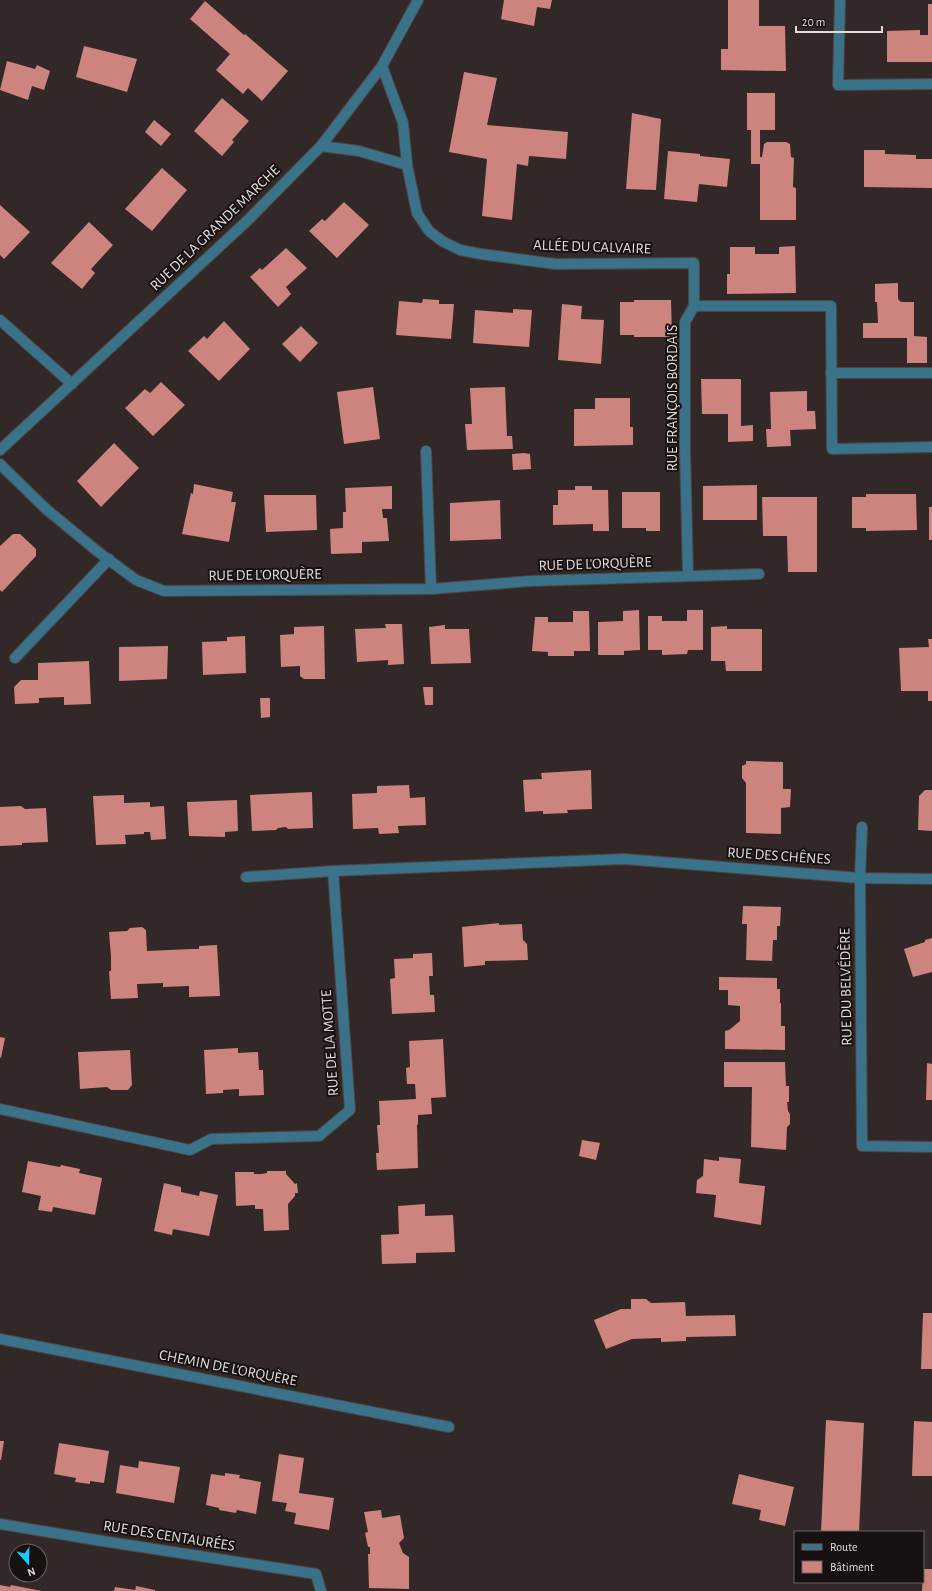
<svg xmlns="http://www.w3.org/2000/svg" width="932" height="1591" font-family="'Alegreya Sans',sans-serif">
<rect width="100%" height="100%" fill="#322827"/>
<!-- building -->
<g fill="#cd837e">
<path d="M504 0H552L550 9 537 7 534 26 501 19Z"/>
<path d="M728 0H759V26H785L786 71 721 70V49H728Z"/>
<path d="M205 1 244 35 245 34 288 71 262 101 248 88 243 94 216 70 230 54 190 19Z"/>
<path d="M928 4H932V62H887V31L920 30V35H928Z"/>
<path d="M84 46 137 59 127 92 76 77Z"/>
<path d="M7 61 35 69 37 65 50 71 44 90 32 86 28 100 0 90Z"/>
<path d="M464 72 497 78 487 125 568 132 566 159 529 156 528 166 517 164 512 220 482 216 487 159 449 152Z"/>
<path d="M747 93H775V130H760V157H762L764 144 767 142H786L790 144 791 157 794 158 793 187 796 188V220H760V164H751V130H747Z"/>
<path d="M222 98 249 121 232 140 234 142 222 156 194 131Z"/>
<path d="M632 113 661 119 656 190 626 189Z"/>
<path d="M154 120 171 134 161 146 145 132Z"/>
<path d="M864 150H885V154L916 155V159H932V188L864 187Z"/>
<path d="M668 151 700 154V156L730 159 727 187 699 184 697 202 664 199Z"/>
<path d="M162 168 187 190 152 231 125 209Z"/>
<path d="M344 202 369 225 337 258 309 231 322 219 325 221Z"/>
<path d="M0 205 30 232 4 259 0 255Z"/>
<path d="M89 222 113 245 91 269 95 273 82 289 51 263Z"/>
<path d="M795 246 796 293 727 294V274H730V247H755V254H779V247Z"/>
<path d="M286 248 307 268 286 287 291 294 278 307 250 277 260 268 262 270Z"/>
<path d="M898 283V299L901 302H914V336L927 337V363H907V338H863V323H878L877 302H875V284Z"/>
<path d="M423 299 439 300V304H454L451 339 396 335 399 301 422 303Z"/>
<path d="M634 300H671L672 337H634V335H620V302H634Z"/>
<path d="M562 304 582 306 581 319 604 320 601 364 558 360Z"/>
<path d="M513 309 532 310 529 347 473 343 475 310 513 313Z"/>
<path d="M224 321 250 349 219 381 188 351 204 336 207 339Z"/>
<path d="M301 326 318 343 300 362 282 344Z"/>
<path d="M701 379H741V426L753 425V441L728 442V414H702Z"/>
<path d="M161 382 185 405 153 436 125 408 145 389 150 393Z"/>
<path d="M373 387 380 439 344 444 337 392Z"/>
<path d="M505 387 507 436H512L513 449 467 450 465 424H472L470 388Z"/>
<path d="M807 391V411H815L816 429 790 430 791 446 767 447 766 429H771L770 392Z"/>
<path d="M595 398H630V427H633V445L574 446V409H595Z"/>
<path d="M114 443 139 468 101 507 77 481Z"/>
<path d="M524 453 530 454 531 469 513 470 512 454Z"/>
<path d="M194 484 233 492 231 502H236L229 542 182 534 191 493 193 494Z"/>
<path d="M757 485V520H703V486Z"/>
<path d="M392 486V509H382L383 518H387L389 541 362 542V553L331 554 330 529 343 528V512H346L345 488Z"/>
<path d="M575 486H592V490H608L609 531H593V524L553 525V505H558V490H575Z"/>
<path d="M622 492H660V531H646V528H622Z"/>
<path d="M866 494H916L917 530 866 531V528H852V497H866Z"/>
<path d="M264 495H316L317 530 266 532Z"/>
<path d="M762 497H817V572H788L787 536H763Z"/>
<path d="M500 500 501 539 450 541V503Z"/>
<rect x="929" y="507" width="3" height="33"/>
<path d="M13 534H20L36 549V556L2 592 0 590V546Z"/>
<path d="M639 610 640 650 624 651V655H598V622L623 621V611Z"/>
<path d="M687 610H703V650H688L687 654 662 655V650H648V616H662V621H687Z"/>
<path d="M573 611H589L590 651H574V656H548V652L532 651 535 617H548V622H573Z"/>
<path d="M385 624H402L404 664 388 665V660L357 662 355 629 386 628Z"/>
<path d="M445 625V629H469L471 663 431 664 429 627Z"/>
<path d="M324 626 325 679H304L300 676V666L281 667 280 635 294 634V627Z"/>
<path d="M727 626V629H762V671H726L725 661H711V627Z"/>
<path d="M245 636 246 673 203 675 202 642 227 641V637Z"/>
<path d="M928 639H932V701H928V691H901L899 648 929 647Z"/>
<path d="M168 646 167 679 119 681V647Z"/>
<path d="M89 661 91 704 64 705V697L39 698V703L15 704 14 687 21 680H38V663Z"/>
<path d="M423 687H433V705H425Z"/>
<path d="M260 698H270V717L261 718Z"/>
<path d="M746 761 783 762V789H791L790 807 781 808V834L746 833V783L742 778V766L746 764Z"/>
<path d="M591 770 592 809 567 810 568 813 543 814V811L525 812 523 780 542 779 541 773Z"/>
<path d="M409 785 410 798 425 797 426 825 398 826 399 833 379 834 378 828 353 829 352 794 377 793V786Z"/>
<path d="M925 790H932V831L918 830 919 796Z"/>
<path d="M312 792 313 828 288 829 286 827 278 828 276 830 252 831 250 795Z"/>
<path d="M124 795V803L150 802V807L164 806 166 839 151 840 150 832H144V834L125 835 126 844 96 845 93 796Z"/>
<path d="M237 800 238 831 225 832V837L189 836 187 802Z"/>
<path d="M21 806 25 809 46 808 48 842 22 843V845L0 846V807Z"/>
<path d="M743 906 781 907 780 926H777V940H773L772 961 746 960 747 924H742Z"/>
<path d="M499 923V925L522 924 523 940 527 944 528 960 485 961V965L464 967 462 927Z"/>
<path d="M142 927 146 930 147 951 191 949H199V946L217 945 220 996 189 997V986L163 987V983L137 984 138 998 111 999 109 971H111V957L109 932 127 931 130 928Z"/>
<path d="M932 938V972L913 977 904 949 925 942V940Z"/>
<path d="M432 953 433 976H429L430 995H434L435 1012 392 1014 390 979 395 978 394 959 413 958V954Z"/>
<path d="M719 977 777 978V989H780V1003H781V1026H785V1050L725 1049V1031L729 1030 740 1021V1006L728 1005V990H719Z"/>
<path d="M0 1037 5 1038 1 1058 0 1057Z"/>
<path d="M443 1039 446 1097 431 1098 432 1114 418 1115V1124L417 1125 418 1168 377 1170 376 1153H379L377 1125H380L379 1101 416 1099 415 1084H407L406 1068 410 1067 409 1041Z"/>
<path d="M238 1048V1053L258 1052 259 1070H263L264 1095 239 1096V1089L223 1090V1093L206 1094 204 1050Z"/>
<path d="M130 1050 132 1085 128 1090H111L107 1087 80 1089 78 1052Z"/>
<path d="M724 1062H785L786 1086H789V1102H787L788 1111 790 1114V1124L787 1127 786 1150 751 1147 752 1087H724Z"/>
<path d="M927 1063 932 1064V1100H926Z"/>
<path d="M582 1140 600 1143 596 1160 579 1156Z"/>
<path d="M719 1157 741 1159 739 1183 765 1186 761 1225 714 1217 716 1195 696 1193 697 1180 703 1176 704 1159 719 1161Z"/>
<path d="M28 1161 60 1167 61 1165 80 1169 79 1173 102 1178 95 1215 53 1207 52 1212 38 1210 41 1196 22 1192Z"/>
<path d="M267 1171H286V1174L295 1184 297 1183 298 1193H295V1196L288 1204 289 1230 264 1231 263 1209H255V1205L236 1206 235 1172H254V1174H262L267 1173Z"/>
<path d="M164 1183 181 1187V1192L199 1196 200 1191 218 1195 209 1236 173 1229 172 1235 154 1231Z"/>
<path d="M425 1204V1216L453 1215 455 1252 416 1253V1263L382 1264 381 1235 399 1234 398 1206Z"/>
<path d="M631 1299H646L651 1303 685 1302 686 1316 735 1315 736 1336 686 1337V1341L661 1342V1338L632 1339 606 1349 594 1320 621 1309H631Z"/>
<path d="M923 1313H932V1369H921Z"/>
<path d="M826 1420 864 1423 859 1532H821Z"/>
<path d="M914 1421 932 1422V1476H912Z"/>
<path d="M0 1441H4L1 1460H0Z"/>
<path d="M59 1443 109 1451 104 1483 90 1481V1484L75 1482 76 1478 54 1474Z"/>
<path d="M279 1454 304 1458 299 1493 334 1498 329 1530 294 1524 296 1513 285 1511 287 1503 272 1501Z"/>
<path d="M139 1461 180 1467 174 1503 116 1493 120 1465 138 1468Z"/>
<path d="M225 1473 240 1475 239 1478 261 1482 256 1514 237 1510 236 1513 219 1510V1508L206 1505 211 1474 225 1476Z"/>
<path d="M739 1474 794 1487 785 1526 759 1520 761 1510 732 1504Z"/>
<path d="M381 1510 382 1518 400 1515 404 1538 399 1543 403 1553 409 1557V1589L369 1588 368 1554H370V1547H368L365 1533 368 1532 364 1512Z"/>
<path d="M923 1569H932V1591H922Z"/>
<path d="M0 1585 10 1587 11 1585 42 1591H0Z"/>
<path d="M136 1586 155 1590V1591H135Z"/>
<path d="M115 1587 135 1590V1591H114Z"/>
</g>
<g fill="none" stroke-linecap="round" stroke-linejoin="round">
<!-- minor casing -->
<g stroke="#4e4544" stroke-width="12">
<g id="minor">
<path d="M840 0 838 85 932 84"/>
<path d="M382 66 403 123 407 165 417 213 429 231 442 241 460 250 481 254 555 264 694 263V306"/>
<path d="M321 146 359 151 407 165"/>
<path d="M0 320 72 384"/>
<path d="M831 373H932"/>
<path d="M0 450 247 221 321 146 382 66 418 0"/>
<path d="M426 451 431 589"/>
<path d="M0 464 46 509 97 551 136 580 164 591 431 589 531 581 759 574"/>
<path d="M688 576 685 449V322L694 306H831L832 449 932 447"/>
<path d="M15 658 109 559"/>
<path d="M862 827 860 878 862 1146 932 1147"/>
<path d="M246 877 333 871"/>
<path d="M0 1109 190 1150 211 1139 319 1136 350 1110 333 871 624 859 860 878 932 879"/>
<path d="M0 1339 449 1427"/>
<path d="M0 1524 96 1540 316 1574 321 1591"/>
</g>
</g>
<!-- minor -->
<use href="#minor" stroke="#3a7389" stroke-width="10"/>
</g>
<g text-anchor="middle" dominant-baseline="central" stroke-width="4" stroke-linejoin="round" paint-order="stroke">
<!-- street labels -->
<g font-size="15" fill="#e2dbda" stroke="#171211">
<text transform="translate(215 228) rotate(-44)">RUE DE LA GRANDE MARCHE</text>
<text transform="translate(592 247) rotate(2)">ALLÉE DU CALVAIRE</text>
<text transform="translate(672 398) rotate(-90)">RUE FRANÇOIS BORDAIS</text>
<text transform="translate(595 564) rotate(-2)">RUE DE L'ORQUÈRE</text>
<text transform="translate(265 575) rotate(-1)">RUE DE L'ORQUÈRE</text>
<text transform="translate(779 856) rotate(4)">RUE DES CHÊNES</text>
<text transform="translate(846 987) rotate(-91)">RUE DU BELVÉDÈRE</text>
<text transform="translate(330 1043) rotate(-94)">RUE DE LA MOTTE</text>
<text transform="translate(228 1368) rotate(11)">CHEMIN DE L'ORQUÈRE</text>
<text transform="translate(169 1536) rotate(9)">RUE DES CENTAURÉES</text>
</g>
</g>
<!-- legend -->
<rect x="794" y="1531" width="130" height="52" fill="#171211" stroke="#686261"/>
<rect x="802" y="1544" width="20" height="6" fill="#3a7389" stroke="#686261"/>
<text x="830" y="1551" font-size="12" fill="#e2dbda">Route</text>
<rect x="802" y="1561" width="20" height="12" fill="#cd837e" stroke="#686261"/>
<text x="830" y="1571" font-size="12" fill="#e2dbda">Bâtiment</text>
<!-- north arrow -->
<g transform="translate(28 1563) rotate(160)"><circle r="19" fill="#171211" stroke="#686261"/>
<path d="M0-3L7 15L0 10L-7 15Z" fill="#1acafc"/>
<text y="-6" font-size="11" font-weight="bold" text-anchor="middle" fill="#e2dbda">N</text>
</g>
<!-- scale -->
<path d="M796 26v6h86v-6" fill="none" stroke="#e2dbda" stroke-width="2"/>
<text x="802" y="26" font-size="12" fill="#e2dbda" stroke="#171211" stroke-width="3" paint-order="stroke">20 m</text>
</svg>
